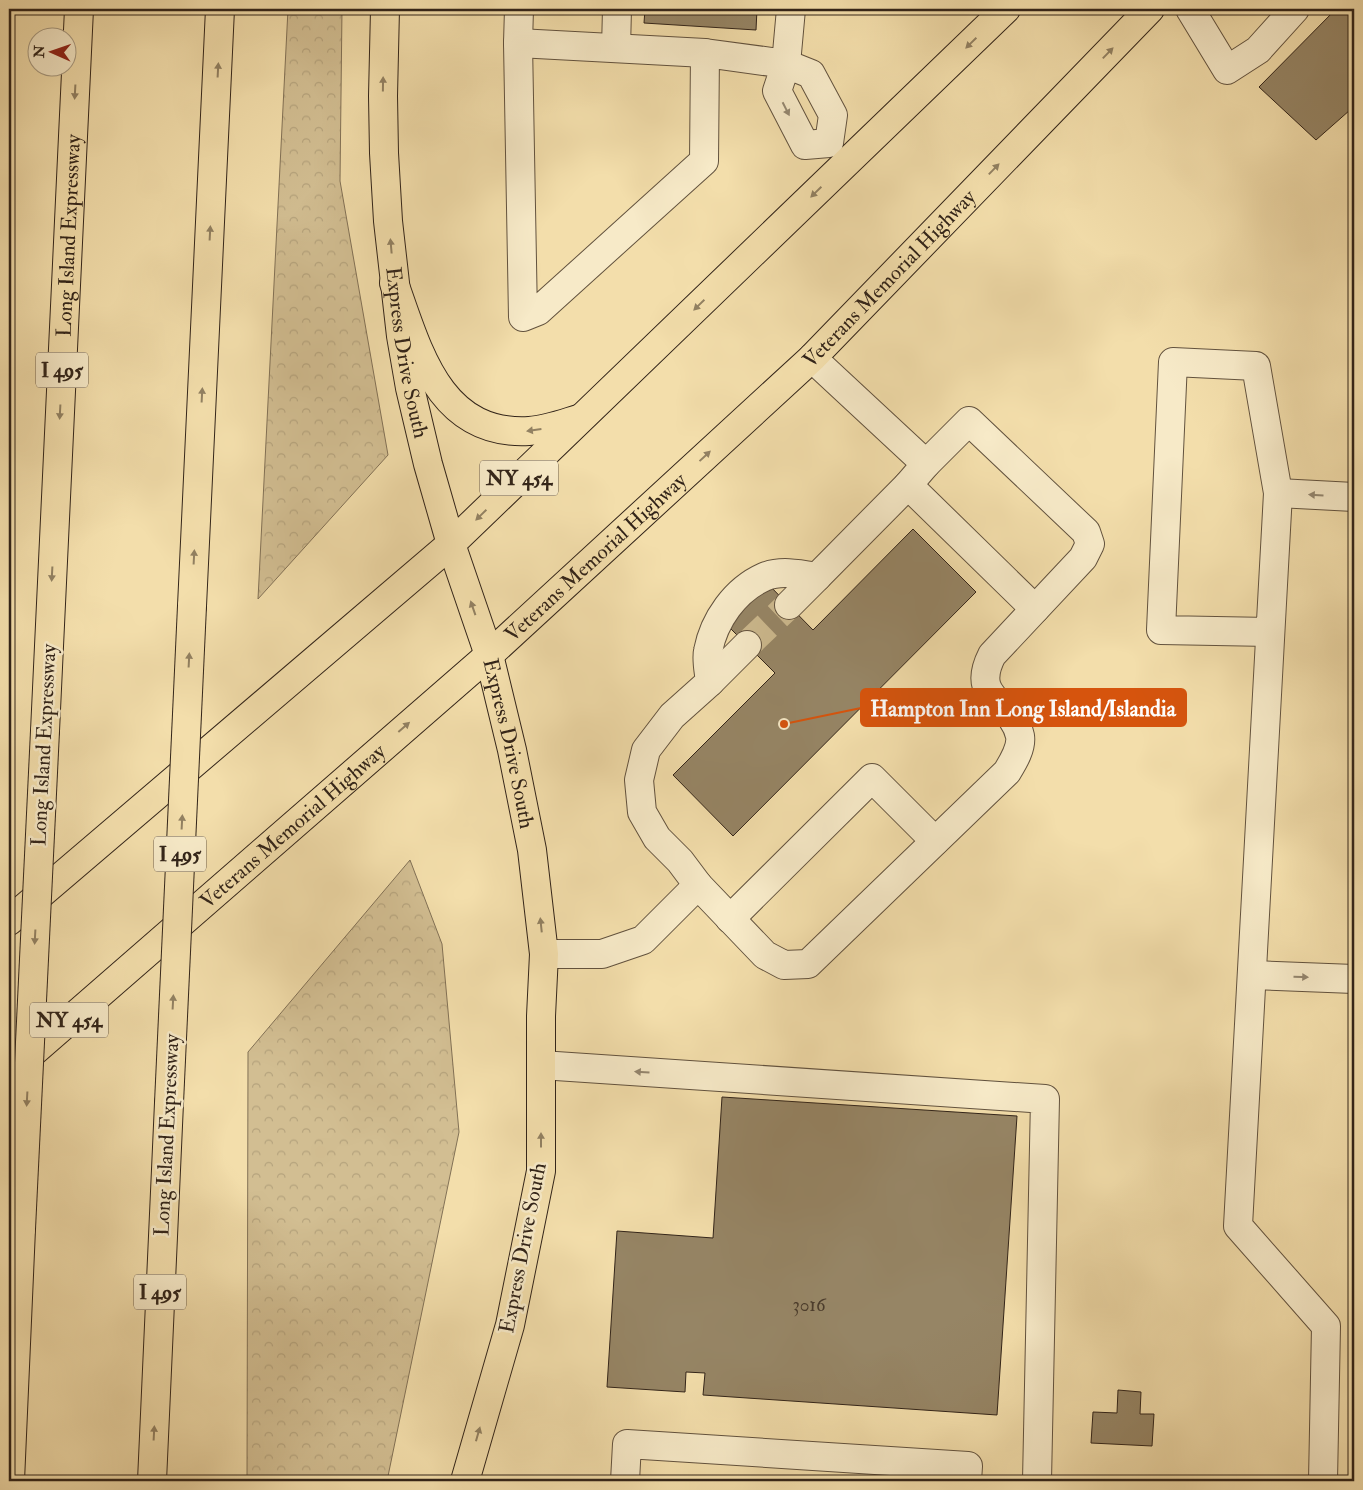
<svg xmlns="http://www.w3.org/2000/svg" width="1363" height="1490" font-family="'IM FELL Double Pica',serif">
<defs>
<pattern id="forest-crowns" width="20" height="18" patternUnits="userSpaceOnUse" patternTransform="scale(1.25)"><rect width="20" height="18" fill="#d2be92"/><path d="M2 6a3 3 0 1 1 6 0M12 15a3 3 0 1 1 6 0" fill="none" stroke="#b5a37d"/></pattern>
</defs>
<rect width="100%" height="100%" fill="#f3deab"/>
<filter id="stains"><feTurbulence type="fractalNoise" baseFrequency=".004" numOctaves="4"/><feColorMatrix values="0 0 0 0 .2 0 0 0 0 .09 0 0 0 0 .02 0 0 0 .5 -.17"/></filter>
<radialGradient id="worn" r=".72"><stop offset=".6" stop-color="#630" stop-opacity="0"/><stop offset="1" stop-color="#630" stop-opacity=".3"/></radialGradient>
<!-- forest -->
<g fill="url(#forest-crowns)" stroke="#827156">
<path d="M288 9H342L340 181 388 455 258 599Z"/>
<path d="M410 860 442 944 459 1132 387 1481H247L248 1052Z"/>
</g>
<!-- building -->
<g fill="#968565" stroke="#322419">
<path d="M645 9H757L756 30 644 23Z"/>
<path d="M1336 9H1349L1354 14V117L1350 110 1316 140 1259 87Z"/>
<path d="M913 529 976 592 733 836 673 775 775 673 724 622 765 581 813 630Z"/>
<path d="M722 1097 1017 1116 997 1415 703 1395 705 1373 686 1372 685 1392 607 1387 617 1231 713 1238Z"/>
<path d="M1118 1390 1141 1392 1140 1414H1154L1152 1446 1091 1443 1093 1412 1117 1413Z"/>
</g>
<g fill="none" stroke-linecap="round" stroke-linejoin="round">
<!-- minor-tunnel -->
<path stroke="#ccb98e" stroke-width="28" stroke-dasharray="28 14" stroke-linecap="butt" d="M747 645 789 605"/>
<!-- minor casing -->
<g stroke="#62523e" stroke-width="30">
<g id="minor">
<path d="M519 9 518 43 523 317 538 311 704 161 705 53 786 64 811 74 833 115 829 143 805 145 777 91 786 64 791 9"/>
<path d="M1190 9 1227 70 1258 50 1295 9"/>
<path d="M518 43 705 53"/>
<path d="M616 48 617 9"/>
<path d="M908 485 1035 609"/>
<path d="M1278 493 1354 497"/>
<path d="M789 605 817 577"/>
<path d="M1270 632 1161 630 1173 362 1256 366 1278 493 1238 1226 1326 1326 1323 1481"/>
<path d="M710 682 747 645"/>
<path d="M698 885 765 955 784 965 808 964 1007 772C1013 762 1022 748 1020 736 1012 700 969 700 992 655L1083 558 1090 544 1086 532 969 421 926 464"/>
<path d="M730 919 872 778 935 841"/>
<path d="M544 954H602L643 940 698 885 680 861 657 838 642 812 639 780 646 750 672 716 710 682C709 672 706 660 708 651 714 620 735 590 764 577 780 570 800 574 817 577L908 485 926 464 812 358"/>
<path d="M1252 975 1354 979"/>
<path d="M541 1065 1045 1099 1037 1481"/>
<path d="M625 1481 627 1444 968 1466 967 1481"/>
</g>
</g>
<!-- major casing -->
<g stroke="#322419" stroke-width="30">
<g id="major">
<path id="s1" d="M385 9 383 96 384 153 388 221 401 336 410 388 428 464 451 544 489 655 512 750 532 850 544 954 541 1016V1171L510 1325 465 1481"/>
</g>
</g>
<!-- highway casing -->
<g stroke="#322419" stroke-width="30">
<g id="highway">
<path d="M394 283C418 350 439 436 529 431 546 430 562 424 578 419"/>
<path d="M192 606 220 9"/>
<path id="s2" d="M45 731 79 9"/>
<path d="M9 921 451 544 1006 9"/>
<path id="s3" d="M9 1073 489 655 812 358 1150 9"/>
<path d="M10 1481 21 1229"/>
<path d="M152 1481 169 1103"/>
</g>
</g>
<!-- minor -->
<use href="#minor" stroke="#f7eac8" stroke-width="28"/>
<!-- major -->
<use href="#major" stroke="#f3deab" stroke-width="28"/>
<!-- highway -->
<use href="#highway" stroke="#f3deab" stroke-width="28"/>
<!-- highway-bridge casing -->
<g stroke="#322419" stroke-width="30" stroke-linecap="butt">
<g id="highway-bridge">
<path d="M169 1103 192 606"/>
<path d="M21 1229 45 731"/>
</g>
</g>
<!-- highway-bridge -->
<use href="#highway-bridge" stroke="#f3deab" stroke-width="28"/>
</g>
<!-- one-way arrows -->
<defs><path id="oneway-solid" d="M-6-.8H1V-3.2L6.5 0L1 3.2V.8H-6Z" transform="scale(1.25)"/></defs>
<g fill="#928162">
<use href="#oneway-solid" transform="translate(971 43) rotate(136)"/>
<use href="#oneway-solid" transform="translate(1108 53) rotate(-46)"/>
<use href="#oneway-solid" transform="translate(218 70) rotate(-87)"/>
<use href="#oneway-solid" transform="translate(383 84) rotate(-89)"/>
<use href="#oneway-solid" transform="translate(75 92) rotate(93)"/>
<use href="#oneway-solid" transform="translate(994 169) rotate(-46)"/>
<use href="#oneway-solid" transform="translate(816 192) rotate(136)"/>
<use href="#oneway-solid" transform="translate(210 233) rotate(-87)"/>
<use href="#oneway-solid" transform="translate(391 246) rotate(-95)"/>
<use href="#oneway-solid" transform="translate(699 305) rotate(136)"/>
<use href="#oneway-solid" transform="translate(202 395) rotate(-87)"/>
<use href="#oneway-solid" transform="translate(60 412) rotate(93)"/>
<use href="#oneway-solid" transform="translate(534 430) rotate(172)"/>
<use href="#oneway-solid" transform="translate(705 456) rotate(-43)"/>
<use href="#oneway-solid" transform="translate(481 515) rotate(136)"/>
<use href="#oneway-solid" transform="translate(194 557) rotate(-87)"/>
<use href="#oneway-solid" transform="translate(52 574) rotate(93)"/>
<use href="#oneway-solid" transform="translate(473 608) rotate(-109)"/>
<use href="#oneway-solid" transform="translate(189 660) rotate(-87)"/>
<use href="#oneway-solid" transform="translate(404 727) rotate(-41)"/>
<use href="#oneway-solid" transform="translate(182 822) rotate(-87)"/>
<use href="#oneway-solid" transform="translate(541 925) rotate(-96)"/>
<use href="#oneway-solid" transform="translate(35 937) rotate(93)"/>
<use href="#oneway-solid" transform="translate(173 1002) rotate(-87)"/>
<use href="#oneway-solid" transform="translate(27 1099) rotate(93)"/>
<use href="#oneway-solid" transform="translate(541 1140) rotate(-90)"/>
<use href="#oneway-solid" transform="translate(154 1433) rotate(-87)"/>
<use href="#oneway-solid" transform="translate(478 1434) rotate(-74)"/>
</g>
<g fill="#948770">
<use href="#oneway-solid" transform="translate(786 109) rotate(63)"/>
<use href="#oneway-solid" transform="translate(1316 495) rotate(-177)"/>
<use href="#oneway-solid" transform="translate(1301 977) rotate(2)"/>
<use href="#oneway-solid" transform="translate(642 1072) rotate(-176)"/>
</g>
<g text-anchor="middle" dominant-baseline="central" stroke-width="5" stroke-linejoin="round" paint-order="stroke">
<!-- number labels -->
<g font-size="19" fill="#4b3c2c">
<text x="809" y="1305">3016</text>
</g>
<!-- shield labels -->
<g fill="#f7eac8" stroke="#6d5f4e" stroke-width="1">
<rect x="36" y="352.5" width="52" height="35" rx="4"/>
<rect x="480" y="460.5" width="78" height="35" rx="4"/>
<rect x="154" y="836.5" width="52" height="35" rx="4"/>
<rect x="30" y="1002.5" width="78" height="35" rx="4"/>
<rect x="134" y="1274.5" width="52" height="35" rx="4"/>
</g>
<g font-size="20" font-weight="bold" fill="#322419">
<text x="62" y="370">I 495</text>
<text x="519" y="478">NY 454</text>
<text x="180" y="854">I 495</text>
<text x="69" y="1020">NY 454</text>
<text x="160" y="1292">I 495</text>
</g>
<!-- street labels -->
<g font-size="21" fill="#322419" stroke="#f7eac8">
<text stroke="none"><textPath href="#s2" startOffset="496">Long Island Expressway</textPath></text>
<text stroke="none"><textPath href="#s3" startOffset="1186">Veterans Memorial Highway</textPath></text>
<text stroke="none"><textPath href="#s1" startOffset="345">Express Drive South</textPath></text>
<text stroke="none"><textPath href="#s3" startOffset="781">Veterans Memorial Highway</textPath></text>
<text stroke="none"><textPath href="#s1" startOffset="750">Express Drive South</textPath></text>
<text transform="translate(44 745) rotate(-87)">Long Island Expressway</text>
<text stroke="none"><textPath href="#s3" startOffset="376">Veterans Memorial Highway</textPath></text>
<text transform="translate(167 1135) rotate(-87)">Long Island Expressway</text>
<text transform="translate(523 1248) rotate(-79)">Express Drive South</text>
</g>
</g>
<!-- callouts -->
<path fill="none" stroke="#d6540d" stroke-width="2" d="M784 724L861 708"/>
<circle fill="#d6540d" stroke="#f7eac8" stroke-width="2" cx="784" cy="724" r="5"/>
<rect fill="#d6540d" stroke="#d6540d" stroke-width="2" x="861" y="689" width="325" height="37" rx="5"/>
<g font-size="22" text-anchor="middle" font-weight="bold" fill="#fff">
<text x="1023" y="716">Hampton Inn Long Island/Islandia</text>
</g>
<!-- margin -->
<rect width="1363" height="1490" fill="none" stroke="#f3deab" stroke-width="30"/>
<rect x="10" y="10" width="1343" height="1470" fill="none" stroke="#322419" stroke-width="2.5"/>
<rect x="15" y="15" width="1333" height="1460" fill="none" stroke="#322419"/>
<!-- north arrow -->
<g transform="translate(52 52) rotate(272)"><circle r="24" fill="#f7eac8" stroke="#a89b82"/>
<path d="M0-4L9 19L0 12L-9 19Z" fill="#8f2418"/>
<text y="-8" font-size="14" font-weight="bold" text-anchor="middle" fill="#322419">N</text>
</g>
<rect width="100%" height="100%" filter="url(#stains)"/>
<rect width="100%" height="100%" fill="url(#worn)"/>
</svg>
